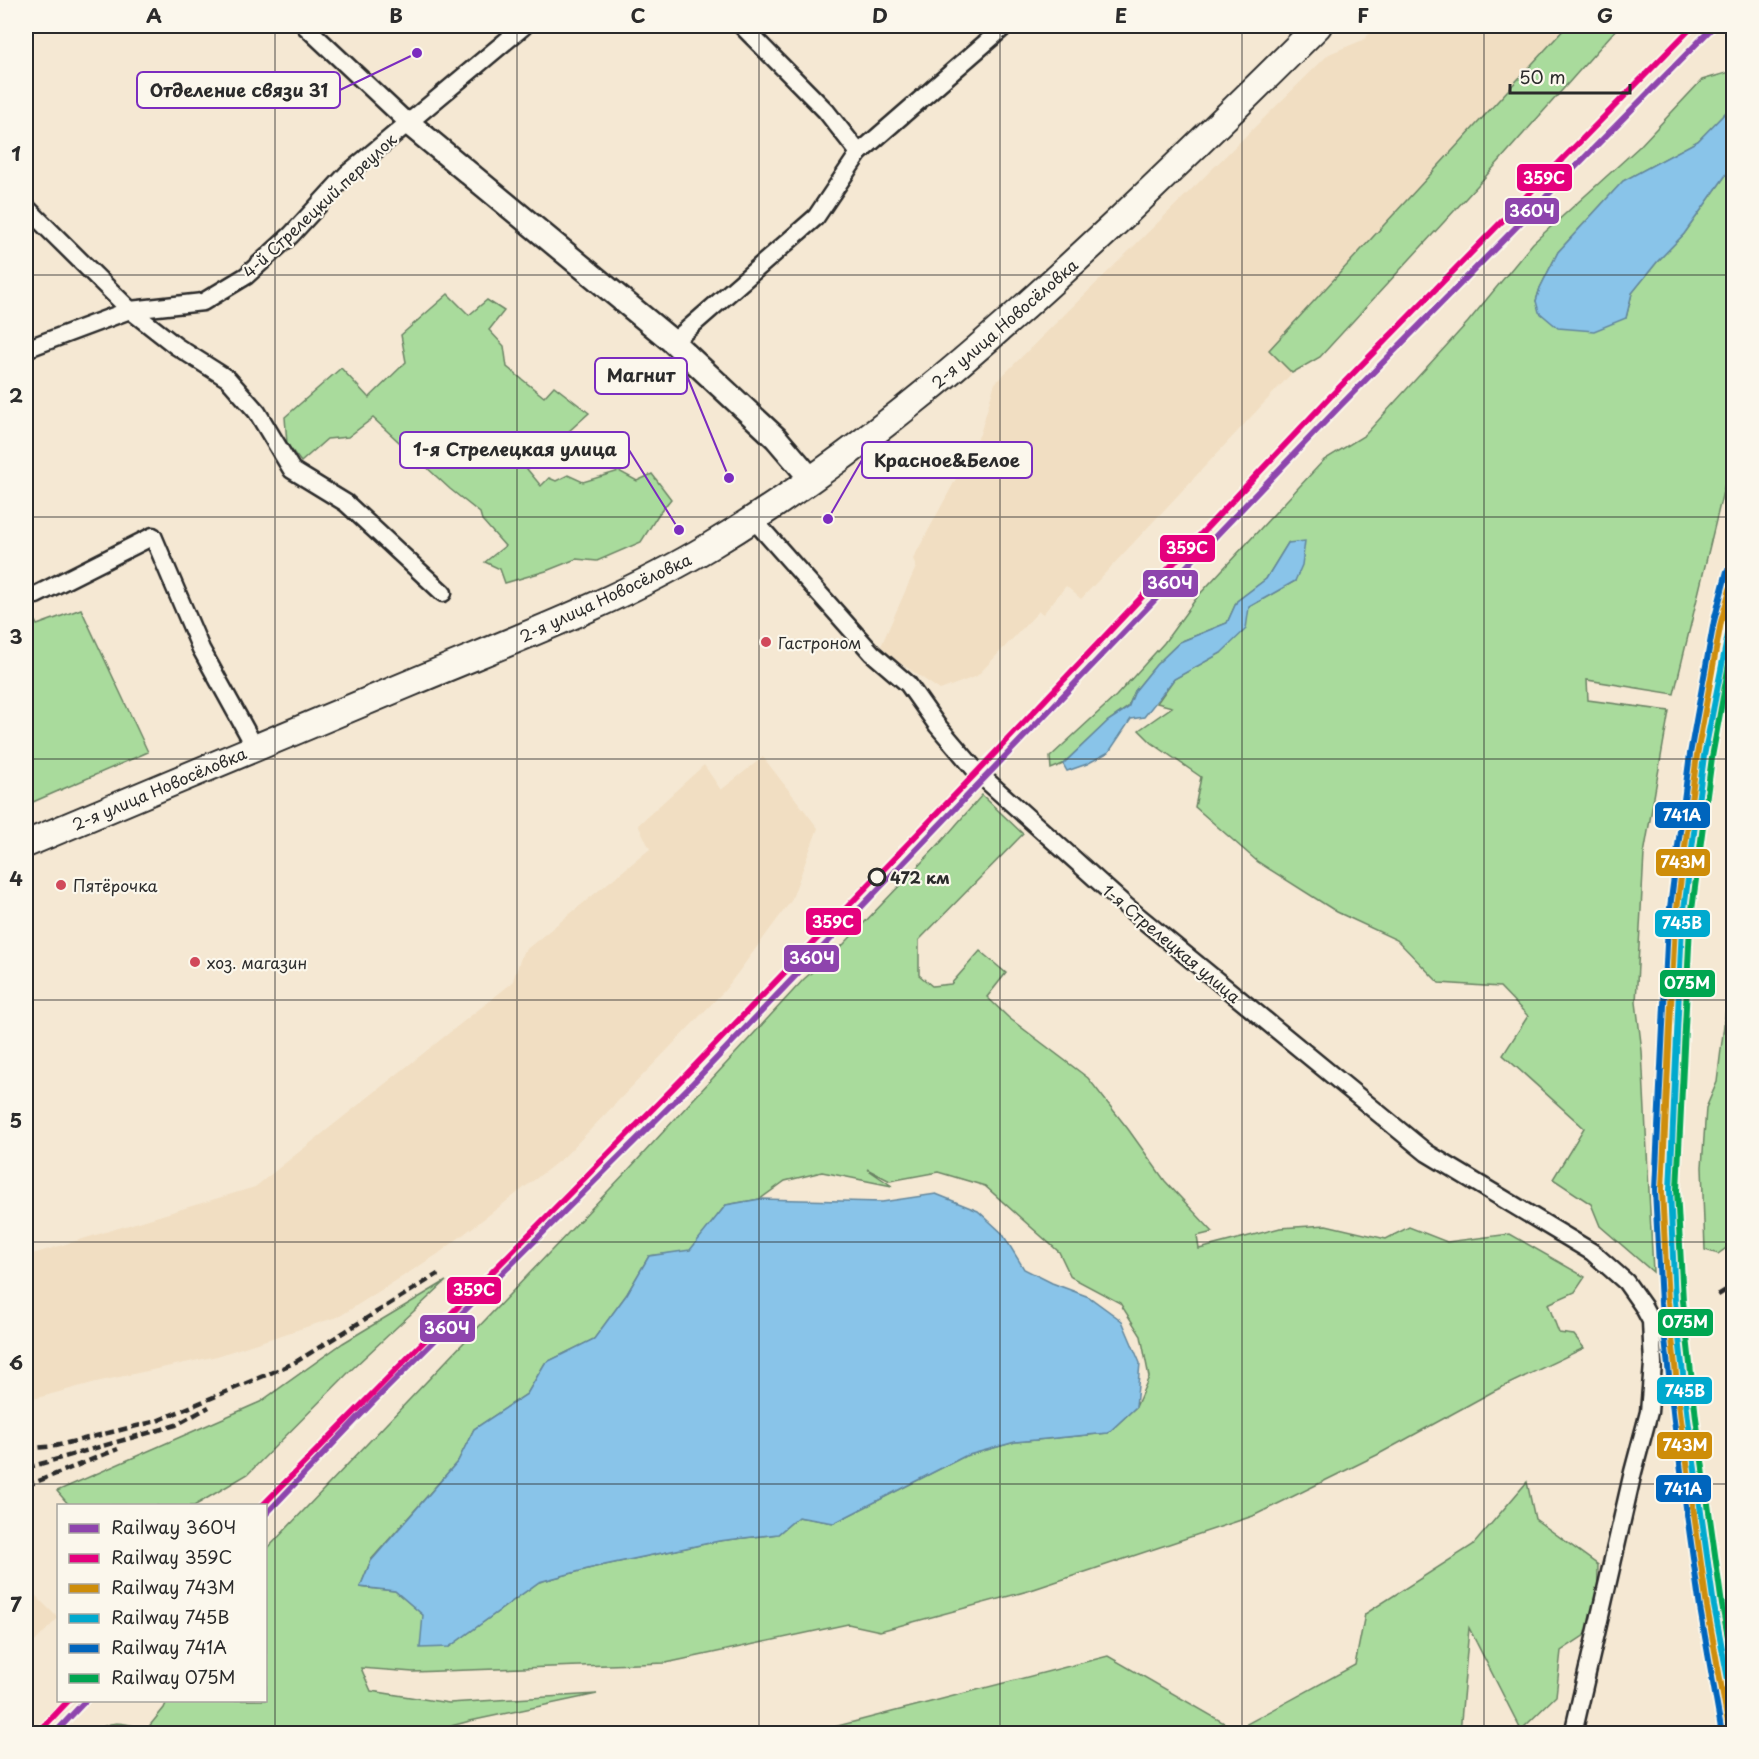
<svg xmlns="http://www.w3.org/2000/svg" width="1759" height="1759" font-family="'Playpen Sans',sans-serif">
<rect width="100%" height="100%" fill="#f5e8d3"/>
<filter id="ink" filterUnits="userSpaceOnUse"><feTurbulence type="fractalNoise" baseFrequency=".0167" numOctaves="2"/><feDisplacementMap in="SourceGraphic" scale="12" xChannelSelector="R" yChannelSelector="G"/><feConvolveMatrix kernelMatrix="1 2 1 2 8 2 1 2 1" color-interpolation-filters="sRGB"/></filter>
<g filter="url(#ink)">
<!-- built -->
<g fill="#f1dec2">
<path d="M1377 26H1567L1269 350 1292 373 1081 599 1066 586 1043 614 1039 611 977 676 940 690 896 660 881 646 916 567 913 559 980 434 995 383 1329 54 1363 40Z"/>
<path d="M763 757 818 828 791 901 725 990 564 1157 438 1254 340 1316 217 1356 96 1382 26 1401V1256L255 1187 512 983 523 952 650 849 638 825 704 765 721 790Z"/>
<path d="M26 1592 33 1593 58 1618 26 1651Z"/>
</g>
<!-- green -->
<g fill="#a9db9c" stroke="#6a8364" stroke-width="1.5" fill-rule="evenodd">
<path d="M1567 26H1619L1478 185 1320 357 1292 373 1269 350Z"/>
<path d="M1733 71V105L1698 141 1623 181 1558 252 1540 288 1536 301 1626 318 1632 293 1657 262 1684 234 1733 165V450L1674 694 1587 680 1588 700 1669 711 1644 854 1636 1002 1642 1051 1653 1272 1600 1226 1591 1204 1553 1179 1584 1128 1503 1055 1528 1016 1500 987 1439 983 1397 940 1337 912 1258 862 1195 807 1201 777 1152 743 1139 730 1172 707 1157 703 1174 679 1221 653 1249 607 1295 581 1288 543 1266 579 1237 601 1227 623 1180 642 1156 665 1135 691 1128 707 1108 721 1063 764 1051 769 1050 757 1116 696 1164 643 1198 596 1324 460 1365 435 1468 322 1533 243 1640 146 1702 80Z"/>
<path d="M448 294 469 315 487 300 504 311 489 330 504 346 507 367 544 397 554 386 589 413 527 469 541 486 549 478 556 481 568 475 583 482 619 471 637 481 652 474 671 499 658 515 641 542 597 561 576 559 546 571 505 583 500 569 485 562 505 546 482 520 480 513 450 489 373 418 348 437 327 439 301 462 287 444 285 417 341 368 369 398 406 362 401 335Z"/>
<path d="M26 602 37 625 81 609 148 752 26 805Z"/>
<path d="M982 795 1023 834 919 940V975L932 986 951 984 980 951 1006 973 987 997 1009 1018 1088 1078 1128 1129 1165 1181 1213 1232 1197 1236 1199 1249 1280 1228 1326 1225 1386 1239 1409 1227 1447 1242 1510 1234 1585 1277 1575 1292 1548 1304 1559 1333 1574 1335 1584 1348 1494 1391 1377 1455 1253 1516 1028 1591 880 1631 848 1624 666 1663 413 1672 361 1668 371 1691 449 1703 597 1694 470 1721 425 1733 94 1734C110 1717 126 1724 147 1729L164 1708 167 1701 266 1700V1550L630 1168 804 979 844 944 942 841ZM867 1169 890 1181 938 1172 985 1186 1059 1252 1071 1277 1120 1303 1141 1336 1149 1377 1136 1407 1108 1433 1015 1442 965 1456 834 1523 798 1517 778 1534 719 1541 595 1567 539 1582 449 1647 423 1615 395 1591 360 1587 371 1560 458 1461 474 1429 527 1394 545 1363 594 1339 627 1294 649 1256 690 1251 726 1205 760 1199 785 1181 822 1172 892 1186Z"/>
<path d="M1733 952V1243L1718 1254 1705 1250 1702 1167 1706 1108 1717 1082Z"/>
<path d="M446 1281 351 1370 248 1474 199 1503 194 1506 69 1505 57 1491 260 1402 343 1343Z"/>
<path d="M1527 1482 1535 1519 1598 1565 1597 1627 1561 1651 1556 1696 1521 1730 1469 1628 1460 1733 807 1734 1108 1656 1236 1730 1355 1665 1365 1614 1473 1545Z"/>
</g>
<!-- water -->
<g fill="#89c4e9" stroke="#63879d" stroke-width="1.5">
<path d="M1733 105V165L1684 234 1657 262 1632 293 1626 318 1594 331 1558 328 1539 312 1536 301 1540 288 1558 252 1623 181 1698 141Z"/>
<path d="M1305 541 1302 565 1295 581 1249 607 1246 629 1221 653 1174 679 1144 717 1131 719 1109 752 1087 764 1067 771 1063 764 1108 721 1128 708 1135 691 1156 665 1180 642 1227 623 1237 601 1266 579 1288 543Z"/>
<path d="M936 1194 978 1211 1002 1233 1024 1269 1052 1283 1089 1297 1122 1321 1140 1363 1136 1407 1108 1433 1015 1442 965 1456 834 1523 798 1517 778 1534 719 1541 595 1567 539 1582 449 1647 420 1648 423 1615 395 1591 360 1587 371 1561 458 1461 474 1429 527 1394 545 1363 594 1339 627 1294 649 1256 690 1250 726 1205 760 1199 882 1202Z"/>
</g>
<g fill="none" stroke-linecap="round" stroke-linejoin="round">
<!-- street casing -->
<g stroke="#2b2b2b" stroke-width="21">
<g id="street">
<path d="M305 26 407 122"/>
<path d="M742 26 826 111 859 153"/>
<path d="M26 207 130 310 176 346 228 379 257 412 292 470 346 503 443 593"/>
<path d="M673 342 816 217 859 153 1005 26"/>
<path d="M26 349 130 310 203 302 246 276 291 235 347 174 524 26"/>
<path d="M753 519 872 653 908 684 937 725 977 772 1126 906 1427 1153 1592 1252 1626 1282 1643 1306 1651 1321 1653 1364 1649 1412 1633 1472 1573 1734"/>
<path d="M36 595 153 536 201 649 255 747"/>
</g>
</g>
<!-- secondary casing -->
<g stroke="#2b2b2b" stroke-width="27">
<path id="secondary" d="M407 122 673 342 776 438 811 479"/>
</g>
<!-- primary casing -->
<g stroke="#2b2b2b" stroke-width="30">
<path id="primary" d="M26 844C155 790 284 735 413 682 513 640 617 602 710 546 861 455 995 337 1123 216 1189 153 1254 90 1318 26"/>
</g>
<!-- street -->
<use href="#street" stroke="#fbf7ec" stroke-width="16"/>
<!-- secondary -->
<use href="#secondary" stroke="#fbf7ec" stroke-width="22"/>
<!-- primary -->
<use href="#primary" stroke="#fbf7ec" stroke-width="26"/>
<!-- rail -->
<g stroke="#2b2b2b" stroke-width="4.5" stroke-dasharray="9 4.5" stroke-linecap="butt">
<path d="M1718 1295 1734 1285"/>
<path d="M26 1449 55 1446 157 1421 294 1363 438 1274"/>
<path d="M26 1468 176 1425 209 1407"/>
<path d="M26 1486 118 1449"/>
</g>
<!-- rail-1 casing -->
<g stroke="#fbf7ec" stroke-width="10">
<g id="rail-1">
<path d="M266 1514 371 1404 691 1085 1341 405 1714 26"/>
<path d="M54 1734 86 1700"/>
</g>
</g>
<!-- rail-2 casing -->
<g stroke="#fbf7ec" stroke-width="10">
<g id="rail-2">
<path d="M262 1506 683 1078 977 772 1330 397 1693 26"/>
<path d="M37 1734 69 1700"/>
</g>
</g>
<!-- rail-3 casing -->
<g stroke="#fbf7ec" stroke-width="10">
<path id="rail-3" d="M1730 1734 1707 1607 1681 1420 1668 1302 1662 1190 1675 924 1697 755 1721 622 1734 575"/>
</g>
<!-- rail-4 casing -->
<g stroke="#fbf7ec" stroke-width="10">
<path id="rail-4" d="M1734 604 1704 756 1682 925 1670 1190 1675 1301 1688 1419 1714 1606 1734 1711"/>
</g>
<!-- rail-5 casing -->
<g stroke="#fbf7ec" stroke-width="10">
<path id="rail-5" d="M1722 1734 1700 1608 1674 1421 1661 1303 1655 1190 1668 923 1690 754 1714 621 1727 571"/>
</g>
<!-- rail-6 casing -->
<g stroke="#fbf7ec" stroke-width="10">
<path id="rail-6" d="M1734 637 1712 757 1690 925 1677 1190 1683 1301 1696 1418 1722 1605 1734 1669"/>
</g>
<!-- rail-1 -->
<use href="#rail-1" stroke="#8e44ad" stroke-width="6"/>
<!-- rail-2 -->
<use href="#rail-2" stroke="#e5007d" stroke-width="6"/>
<!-- rail-3 -->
<use href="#rail-3" stroke="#ce8d09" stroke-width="6"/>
<!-- rail-4 -->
<use href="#rail-4" stroke="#00a9ce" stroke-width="6"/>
<!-- rail-5 -->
<use href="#rail-5" stroke="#0065bd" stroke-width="6"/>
<!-- rail-6 -->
<use href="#rail-6" stroke="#00a651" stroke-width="6"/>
</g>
</g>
<!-- grid -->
<path fill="none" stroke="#2b2b2b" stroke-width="1.5" stroke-opacity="0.55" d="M275 26V1734M517 26V1734M759 26V1734M1000 26V1734M1242 26V1734M1484 26V1734M26 275H1734M26 517H1734M26 759H1734M26 1000H1734M26 1242H1734M26 1484H1734"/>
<!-- markers -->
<g fill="#d1495b" stroke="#fbf7ec" stroke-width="2">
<circle cx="766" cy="642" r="6"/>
<circle cx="61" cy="885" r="6"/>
<circle cx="195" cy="962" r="6"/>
</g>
<circle fill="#fbf7ec" stroke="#2b2b2b" stroke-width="3" cx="877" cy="877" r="8"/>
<g text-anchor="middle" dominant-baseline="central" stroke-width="4.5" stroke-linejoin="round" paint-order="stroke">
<!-- street labels -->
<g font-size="16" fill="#2b2b2b" stroke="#fbf7ec">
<text transform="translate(319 205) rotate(-43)">4-й Стрелецкий переулок</text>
<text transform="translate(1004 323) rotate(-41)">2-я улица Новосёловка</text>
<text transform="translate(605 597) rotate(-25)">2-я улица Новосёловка</text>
<text transform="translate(159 788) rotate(-23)">2-я улица Новосёловка</text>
<text transform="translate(1172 943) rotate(40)">1-я Стрелецкая улица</text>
</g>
<!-- poi labels -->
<g font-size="16" fill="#2b2b2b" stroke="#fbf7ec" text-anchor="start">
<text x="778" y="642">Гастроном</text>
<text x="73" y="885">Пятёрочка</text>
<text x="207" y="962">хоз. магазин</text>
</g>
<!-- stop labels -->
<g font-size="16" font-weight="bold" fill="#2b2b2b" stroke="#fbf7ec" text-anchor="start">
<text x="890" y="877">472 км</text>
</g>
</g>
<!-- callouts -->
<path fill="none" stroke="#7b2cbf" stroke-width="2" d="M417 53L340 90M729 478L687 376M679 530L629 450M828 519L862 460"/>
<g fill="#7b2cbf" stroke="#fbf7ec" stroke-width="2">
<circle cx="417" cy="53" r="6"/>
<circle cx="729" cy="478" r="6"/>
<circle cx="679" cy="530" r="6"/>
<circle cx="828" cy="519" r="6"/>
</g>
<g fill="#fbf7ec" stroke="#7b2cbf" stroke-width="2">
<rect x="137" y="72" width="203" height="36" rx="6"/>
<rect x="595" y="358" width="92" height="36" rx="6"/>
<rect x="400" y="432" width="229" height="36" rx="6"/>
<rect x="862" y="442" width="170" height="36" rx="6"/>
</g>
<g font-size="18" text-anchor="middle" font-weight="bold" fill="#2b2b2b">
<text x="239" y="97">Отделение связи 31</text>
<text x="641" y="382">Магнит</text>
<text x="515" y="456">1-я Стрелецкая улица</text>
<text x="947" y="467">Красное&amp;Белое</text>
</g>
<g stroke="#fbf7ec" stroke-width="2">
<rect x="1516" y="163" width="57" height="29" rx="6" fill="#e5007d"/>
<rect x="1504" y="197" width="56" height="28" rx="6" fill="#8e44ad"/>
<rect x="1159" y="534" width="57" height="29" rx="6" fill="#e5007d"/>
<rect x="1142" y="569" width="57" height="29" rx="6" fill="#8e44ad"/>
<rect x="1654" y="801" width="57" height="28" rx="6" fill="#0065bd"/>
<rect x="1655" y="848" width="56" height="29" rx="6" fill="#ce8d09"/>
<rect x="805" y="907" width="57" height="29" rx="6" fill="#e5007d"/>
<rect x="1654" y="909" width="57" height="29" rx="6" fill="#00a9ce"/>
<rect x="783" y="944" width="57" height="29" rx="6" fill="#8e44ad"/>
<rect x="1659" y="969" width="57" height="29" rx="6" fill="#00a651"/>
<rect x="446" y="1276" width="56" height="29" rx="6" fill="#e5007d"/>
<rect x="1657" y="1308" width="57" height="29" rx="6" fill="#00a651"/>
<rect x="419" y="1314" width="57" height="29" rx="6" fill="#8e44ad"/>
<rect x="1656" y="1376" width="57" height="29" rx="6" fill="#00a9ce"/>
<rect x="1656" y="1431" width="57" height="29" rx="6" fill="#ce8d09"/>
<rect x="1655" y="1474" width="57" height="29" rx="6" fill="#0065bd"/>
</g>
<g font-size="16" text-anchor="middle" font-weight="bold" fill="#fff">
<text x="1544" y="184">359С</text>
<text x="1532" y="217">360Ч</text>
<text x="1187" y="554">359С</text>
<text x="1170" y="589">360Ч</text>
<text x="1682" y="821">741А</text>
<text x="1683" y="868">743М</text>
<text x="833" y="928">359С</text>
<text x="1682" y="929">745В</text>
<text x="812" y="964">360Ч</text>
<text x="1687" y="989">075М</text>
<text x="474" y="1296">359С</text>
<text x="1685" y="1328">075М</text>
<text x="447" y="1334">360Ч</text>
<text x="1685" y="1397">745В</text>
<text x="1685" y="1451">743М</text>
<text x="1683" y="1495">741А</text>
</g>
<!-- margin -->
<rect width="1759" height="1759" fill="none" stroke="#fbf7ec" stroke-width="66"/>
<!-- legend -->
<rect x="57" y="1504" width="210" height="198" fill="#fbf7ec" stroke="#a8a59f" stroke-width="1.5"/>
<rect x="69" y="1524" width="30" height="9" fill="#8e44ad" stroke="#a8a59f" stroke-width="1.5"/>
<text x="111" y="1534" font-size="18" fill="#2b2b2b">Railway 360Ч</text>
<rect x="69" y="1554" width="30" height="9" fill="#e5007d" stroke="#a8a59f" stroke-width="1.5"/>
<text x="111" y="1564" font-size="18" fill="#2b2b2b">Railway 359С</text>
<rect x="69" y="1584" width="30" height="9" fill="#ce8d09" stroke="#a8a59f" stroke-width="1.5"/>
<text x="111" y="1594" font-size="18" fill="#2b2b2b">Railway 743М</text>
<rect x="69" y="1614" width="30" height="9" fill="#00a9ce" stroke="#a8a59f" stroke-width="1.5"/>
<text x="111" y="1624" font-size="18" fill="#2b2b2b">Railway 745В</text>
<rect x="69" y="1644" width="30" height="9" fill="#0065bd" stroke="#a8a59f" stroke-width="1.5"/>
<text x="111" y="1654" font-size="18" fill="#2b2b2b">Railway 741А</text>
<rect x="69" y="1674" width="30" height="9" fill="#00a651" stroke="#a8a59f" stroke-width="1.5"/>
<text x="111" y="1684" font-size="18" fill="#2b2b2b">Railway 075М</text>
<!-- scale -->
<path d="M1510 84v9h120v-9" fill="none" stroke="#2b2b2b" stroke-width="3"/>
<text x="1519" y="84" font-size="18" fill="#2b2b2b" stroke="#fbf7ec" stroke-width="4.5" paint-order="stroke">50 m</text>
<rect x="33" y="33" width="1693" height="1693" fill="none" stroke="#2b2b2b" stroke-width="2"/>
<g font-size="20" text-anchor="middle" font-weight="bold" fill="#2b2b2b">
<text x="154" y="23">A</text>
<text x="396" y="23">B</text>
<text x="638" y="23">C</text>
<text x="880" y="23">D</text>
<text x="1121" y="23">E</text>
<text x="1363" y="23">F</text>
<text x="1605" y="23">G</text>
<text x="16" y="161">1</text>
<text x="16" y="403">2</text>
<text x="16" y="644">3</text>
<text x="16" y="886">4</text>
<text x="16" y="1128">5</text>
<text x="16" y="1370">6</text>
<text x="16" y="1612">7</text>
</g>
</svg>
